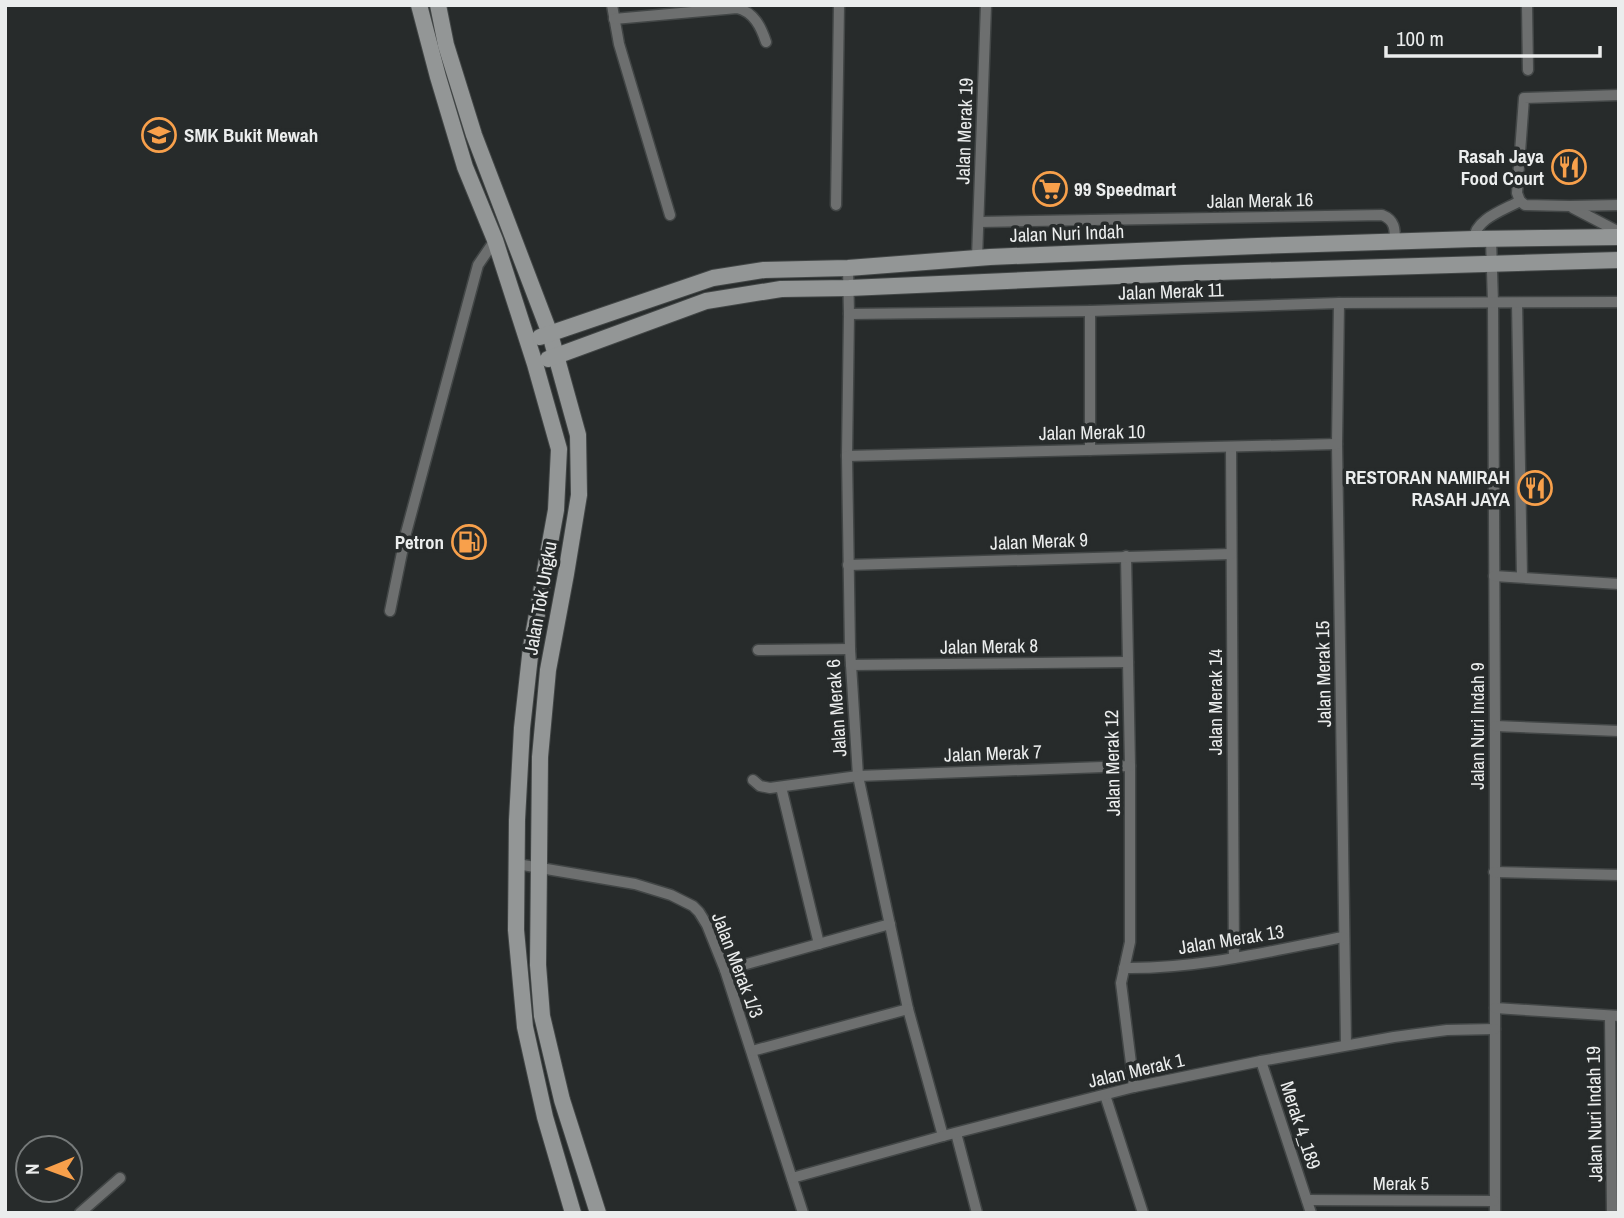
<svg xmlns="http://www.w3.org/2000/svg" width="1624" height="1218" font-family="'Archivo Narrow',sans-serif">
<rect width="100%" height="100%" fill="#272b2b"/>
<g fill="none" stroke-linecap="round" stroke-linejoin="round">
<!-- minor casing -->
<g stroke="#424646" stroke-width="13">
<g id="minor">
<path d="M612 5 619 44 670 215"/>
<path d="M1527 5 1528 70"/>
<path d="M614 19 737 8C754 12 761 27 766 42"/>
<path d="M1520 201 1517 193 1524 98 1619 95"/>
<path d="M836 205 839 5"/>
<path d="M1573 208 1619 232"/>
<path d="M979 222 1382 215C1395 220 1395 229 1395 242"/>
<path d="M1474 239C1475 219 1504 210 1520 201L1525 205 1570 206 1619 205"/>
<path d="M1491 239 1493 303 1495 726V1213"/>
<path d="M977 258 986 5"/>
<path d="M848 268 849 314 847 456 850 649 858 776 908 1009 943 1136"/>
<path d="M1339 303 1337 444 1346 1045"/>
<path d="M1517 303 1522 577"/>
<path d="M1090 311V450"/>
<path d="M849 314 1090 311 1339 303 1619 302"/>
<path d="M1231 447 1234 958"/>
<path d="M847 456 1337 444"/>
<path d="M1126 556 1130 766V942L1121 983 1134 1087"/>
<path d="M848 565 1231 554"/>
<path d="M1494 576 1619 584"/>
<path d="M390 611 406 533 478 265 495 240"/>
<path d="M758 650 850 649"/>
<path d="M851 665 1128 662"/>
<path d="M1495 726 1619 731"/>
<path d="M753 780 760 786 770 788 858 776 1130 766"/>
<path d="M781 787 819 944"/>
<path d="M517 864 635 884 671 895 693 906 699 912 707 925 725 970 803 1213"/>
<path d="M1494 872 1619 875"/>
<path d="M1124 968C1198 969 1271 951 1343 937"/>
<path d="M725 970 890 924"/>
<path d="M1495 1008 1619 1016"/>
<path d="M1610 1016 1612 1213"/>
<path d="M752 1051 908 1009"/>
<path d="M1261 1061 1311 1213"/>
<path d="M1105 1095 1143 1213"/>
<path d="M956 1133 977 1213"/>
<path d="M792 1178 943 1136 1134 1087 1261 1061 1394 1037 1447 1030 1495 1029"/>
<path d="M1307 1200 1494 1201"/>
<path d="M80 1213 120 1178"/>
</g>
</g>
<!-- secondary casing -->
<g stroke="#424646" stroke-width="18">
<g id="secondary">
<path d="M419 5 438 77 465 167 495 240 535 364 559 449 556 510 531 647 522 728 517 820 516 930 525 1027 545 1117 573 1213"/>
<path d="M438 5 446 45 474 135 550 334 578 435 579 495 566 574 548 670 540 757 538 965 542 1016 562 1100 598 1213"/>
<path d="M540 337 713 278 764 270 848 268 990 257 1257 246 1474 239 1619 237"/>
<path d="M548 359 706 301 781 289 849 288 1184 273 1619 260"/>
</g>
</g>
<!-- minor -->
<use href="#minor" stroke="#6d6f6f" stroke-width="10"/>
<!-- secondary -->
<use href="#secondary" stroke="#939696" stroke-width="16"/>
</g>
<!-- icons -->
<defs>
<g id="school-ring" transform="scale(1.75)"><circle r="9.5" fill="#272b2b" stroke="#f8a04b" stroke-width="1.5"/><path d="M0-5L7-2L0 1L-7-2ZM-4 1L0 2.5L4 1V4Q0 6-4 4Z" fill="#f8a04b"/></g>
<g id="restaurant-ring" transform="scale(1.75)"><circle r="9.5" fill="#272b2b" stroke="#f8a04b" stroke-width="1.5"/><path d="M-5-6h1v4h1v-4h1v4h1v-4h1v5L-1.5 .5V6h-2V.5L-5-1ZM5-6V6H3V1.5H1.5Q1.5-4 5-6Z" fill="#f8a04b"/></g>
<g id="supermarket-ring" transform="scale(1.75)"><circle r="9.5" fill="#272b2b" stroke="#f8a04b" stroke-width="1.5"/><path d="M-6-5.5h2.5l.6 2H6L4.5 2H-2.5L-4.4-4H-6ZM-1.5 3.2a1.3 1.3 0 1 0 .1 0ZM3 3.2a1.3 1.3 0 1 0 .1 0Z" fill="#f8a04b"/></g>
<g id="fuel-ring" transform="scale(1.75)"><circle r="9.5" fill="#272b2b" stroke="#f8a04b" stroke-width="1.5"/><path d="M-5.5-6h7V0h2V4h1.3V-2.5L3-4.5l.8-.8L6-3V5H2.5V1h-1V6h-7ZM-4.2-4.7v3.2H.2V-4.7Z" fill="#f8a04b"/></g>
</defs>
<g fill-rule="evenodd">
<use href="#school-ring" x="159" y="135"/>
<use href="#restaurant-ring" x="1569" y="167"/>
<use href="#supermarket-ring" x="1050" y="189"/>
<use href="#restaurant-ring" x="1535" y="488"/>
<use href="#fuel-ring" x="469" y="542"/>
</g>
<g text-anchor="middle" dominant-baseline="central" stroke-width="7" stroke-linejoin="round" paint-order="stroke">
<!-- street labels -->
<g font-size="19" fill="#ebeded" stroke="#272b2b">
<text transform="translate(964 131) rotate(-88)">Jalan Merak 19</text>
<text transform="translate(1260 200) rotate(-1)">Jalan Merak 16</text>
<text transform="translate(1067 233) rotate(-2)">Jalan Nuri Indah</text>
<text transform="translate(1171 291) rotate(-2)">Jalan Merak 11</text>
<text transform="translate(1092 432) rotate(-1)">Jalan Merak 10</text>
<text transform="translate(1039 541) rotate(-2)">Jalan Merak 9</text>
<text transform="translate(540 598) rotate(-80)">Jalan Tok Ungku</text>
<text transform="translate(989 646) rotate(-1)">Jalan Merak 8</text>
<text transform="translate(1323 674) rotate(-91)">Jalan Merak 15</text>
<text transform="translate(1215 702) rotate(-90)">Jalan Merak 14</text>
<text transform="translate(836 708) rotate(-94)">Jalan Merak 6</text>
<text transform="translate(1477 726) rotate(-90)">Jalan Nuri Indah 9</text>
<text transform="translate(993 753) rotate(-2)">Jalan Merak 7</text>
<text transform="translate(1112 763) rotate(-91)">Jalan Merak 12</text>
<text transform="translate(1231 939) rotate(-9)">Jalan Merak 13</text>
<text transform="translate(738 965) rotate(69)">Jalan Merak 1/3</text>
<text transform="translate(1136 1070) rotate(-13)">Jalan Merak 1</text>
<text transform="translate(1594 1114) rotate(-91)">Jalan Nuri Indah 19</text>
<text transform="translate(1301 1125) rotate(72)">Merak 4_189</text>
<text x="1401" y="1183">Merak 5</text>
</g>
<!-- poi labels -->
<g font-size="19" font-weight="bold" fill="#ebeded" stroke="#272b2b" text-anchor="end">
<text x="184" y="135" text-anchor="start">SMK Bukit Mewah</text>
<text x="1544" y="156">Rasah Jaya<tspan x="1544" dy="22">Food Court</tspan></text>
<text x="1074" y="189" text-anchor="start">99 Speedmart</text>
<text x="1510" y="477">RESTORAN NAMIRAH<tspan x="1510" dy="22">RASAH JAYA</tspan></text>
<text x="444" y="542">Petron</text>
</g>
</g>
<!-- border -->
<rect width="1624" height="1218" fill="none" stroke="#ebeded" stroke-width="14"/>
<!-- north arrow -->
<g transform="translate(49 1169) rotate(269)"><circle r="33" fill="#272b2b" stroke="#757979" stroke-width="2"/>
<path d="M0-5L12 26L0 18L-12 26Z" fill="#f8a04b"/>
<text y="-10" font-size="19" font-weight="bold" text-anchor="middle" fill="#ebeded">N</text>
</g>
<!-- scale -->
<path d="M1386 46v10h214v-10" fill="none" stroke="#ebeded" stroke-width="3.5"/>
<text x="1396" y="46" font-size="21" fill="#ebeded" stroke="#272b2b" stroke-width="5" paint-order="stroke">100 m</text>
</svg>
